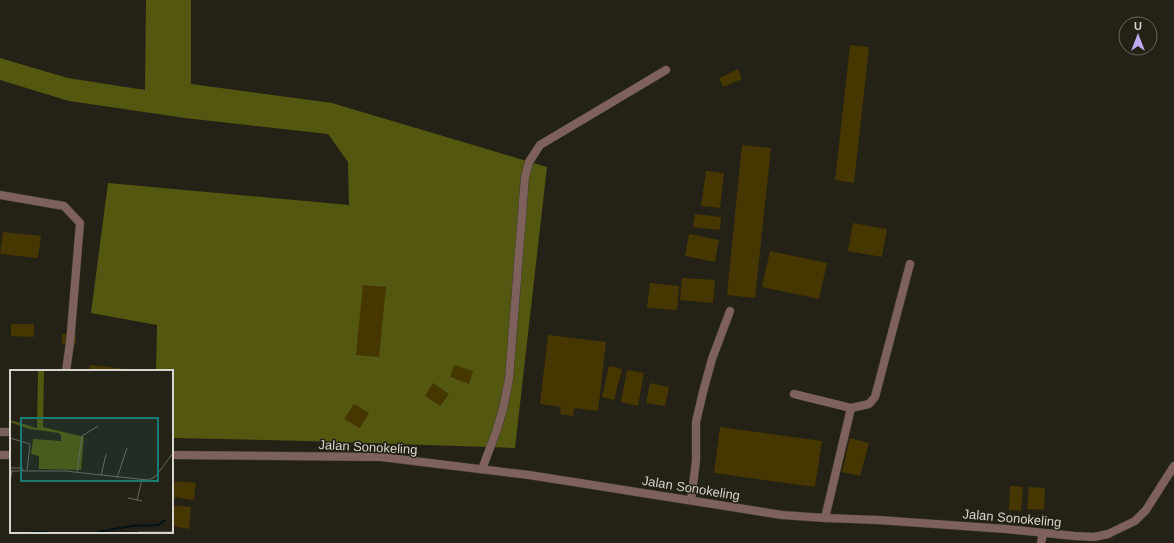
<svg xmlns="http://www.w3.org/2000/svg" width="1174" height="543" font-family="Arial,sans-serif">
<rect width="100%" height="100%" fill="#242116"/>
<!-- forest -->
<path fill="#53570f" d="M146 0H191V84L332 103 547 167 515 448 307 441 172 438V371H156L157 325 91 313 108 183 349 205 348 162 328 134 185 118 69 101 0 80V58L68 78 145 90Z"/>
<!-- building -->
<g fill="#463700">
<path d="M850 45 869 47 854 183 835 180Z"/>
<path d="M738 69 742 79 723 87 719 78Z"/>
<path d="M742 145 771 148 755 298 727 295Z"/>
<path d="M706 171 724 173 720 208 701 206Z"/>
<path d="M695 214 721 217 720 230 693 227Z"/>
<path d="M853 223 887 229 882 257 848 251Z"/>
<path d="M3 232 41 236 38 258 0 254Z"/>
<path d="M689 234 719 240 715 262 685 256Z"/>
<path d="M770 251 827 263 819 299 762 287Z"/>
<path d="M682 278 715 280 713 303 680 300Z"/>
<path d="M650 283 679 286 677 310 647 308Z"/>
<path d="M363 285 386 287 379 357 356 355Z"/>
<path d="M11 324H34V337L11 336Z"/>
<rect x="62" y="334" width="14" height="10"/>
<path d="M548 335 606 342 598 411 574 408 573 416 560 414 561 407 540 404Z"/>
<path d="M90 365 125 369V371H89Z"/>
<path d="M454 365 473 371 469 384 450 377Z"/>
<path d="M609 366 622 369 614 400 602 397Z"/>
<path d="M627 370 644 373 638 406 621 402Z"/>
<path d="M433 383 449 394 440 406 425 396Z"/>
<path d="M650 383 669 387 665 406 646 403Z"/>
<path d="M354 404 369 413 360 428 344 419Z"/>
<path d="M720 427 822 441 815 487 714 473Z"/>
<path d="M850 438 869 443 860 476 842 472Z"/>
<path d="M174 481 196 483 194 500 173 497Z"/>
<path d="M1010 486 1023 487 1021 511 1009 510Z"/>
<path d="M1029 487 1045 488 1044 510 1027 509Z"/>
<path d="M172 505 191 507 189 529 172 526Z"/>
</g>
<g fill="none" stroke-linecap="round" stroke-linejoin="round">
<!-- service casing -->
<g stroke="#403e33" stroke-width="9">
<g id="service">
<path d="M794 394 851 408"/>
<path d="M691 500 696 461V422L703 392 712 359 730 311"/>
<path d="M825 518 851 408 869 404 875 397 910 264"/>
</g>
</g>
<!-- minor casing -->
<g stroke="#403e33" stroke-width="9">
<g id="minor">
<path d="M0 195 64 206 80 223 70 343 66 371"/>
<path d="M0 432H11"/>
<path d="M482 469 496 432 503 409 509 379 525 177 529 162 540 145 666 70"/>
<path d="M1041 543 1043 533"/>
</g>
</g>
<!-- tertiary casing -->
<g stroke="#403e33" stroke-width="9">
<g id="tertiary">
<path d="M0 455H11"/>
<path d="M172 455 381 457 529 475 782 515 825 518 878 520 1006 529 1075 536 1094 537 1108 534 1135 521 1146 510 1174 466"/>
</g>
</g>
<!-- service -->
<use href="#service" stroke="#7f615c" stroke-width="8"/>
<!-- minor -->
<use href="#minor" stroke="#7f615c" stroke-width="8"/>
<!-- tertiary -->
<use href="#tertiary" stroke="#7f615c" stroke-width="8"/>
</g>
<g text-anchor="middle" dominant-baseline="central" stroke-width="3" stroke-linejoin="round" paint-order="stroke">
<!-- street labels -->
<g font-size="13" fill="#d6d4cc" stroke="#242116">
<text transform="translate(368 447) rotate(3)">Jalan Sonokeling</text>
<text transform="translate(691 488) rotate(9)">Jalan Sonokeling</text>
<text transform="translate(1012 518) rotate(5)">Jalan Sonokeling</text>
</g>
</g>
<!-- overview -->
<g transform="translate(10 370)">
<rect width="163" height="163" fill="#242116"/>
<path d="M28 1H34L33 57 74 67 71 100 29 99V86L21 84 23 69 51 71V66L49 63 19 59 0 52V50L27 58Z" fill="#53570f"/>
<path fill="none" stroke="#001419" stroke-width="2" d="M21 162H38M87 162 122 156 148 155 155 150"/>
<path fill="none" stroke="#6b695f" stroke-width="1" d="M0 68 20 74 17 101M0 98H12L13 101M0 101H55L138 110 145 107 163 83M67 102 72 66 88 56M91 106 96 84M107 108 117 78M0 113 2 101M118 128 132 131M127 130 132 110M128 162H163"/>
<path fill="#197b73" fill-opacity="0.15" stroke="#197b73" stroke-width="2" d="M11 48H148V111H11Z"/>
<rect width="163" height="163" fill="none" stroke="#d6d4cc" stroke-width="2"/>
</g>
<!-- north arrow -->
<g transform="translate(1138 36)"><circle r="19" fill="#242116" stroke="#6b695f"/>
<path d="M0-3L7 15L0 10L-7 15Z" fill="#bea9f5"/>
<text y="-6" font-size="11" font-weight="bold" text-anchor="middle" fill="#d6d4cc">U</text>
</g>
</svg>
